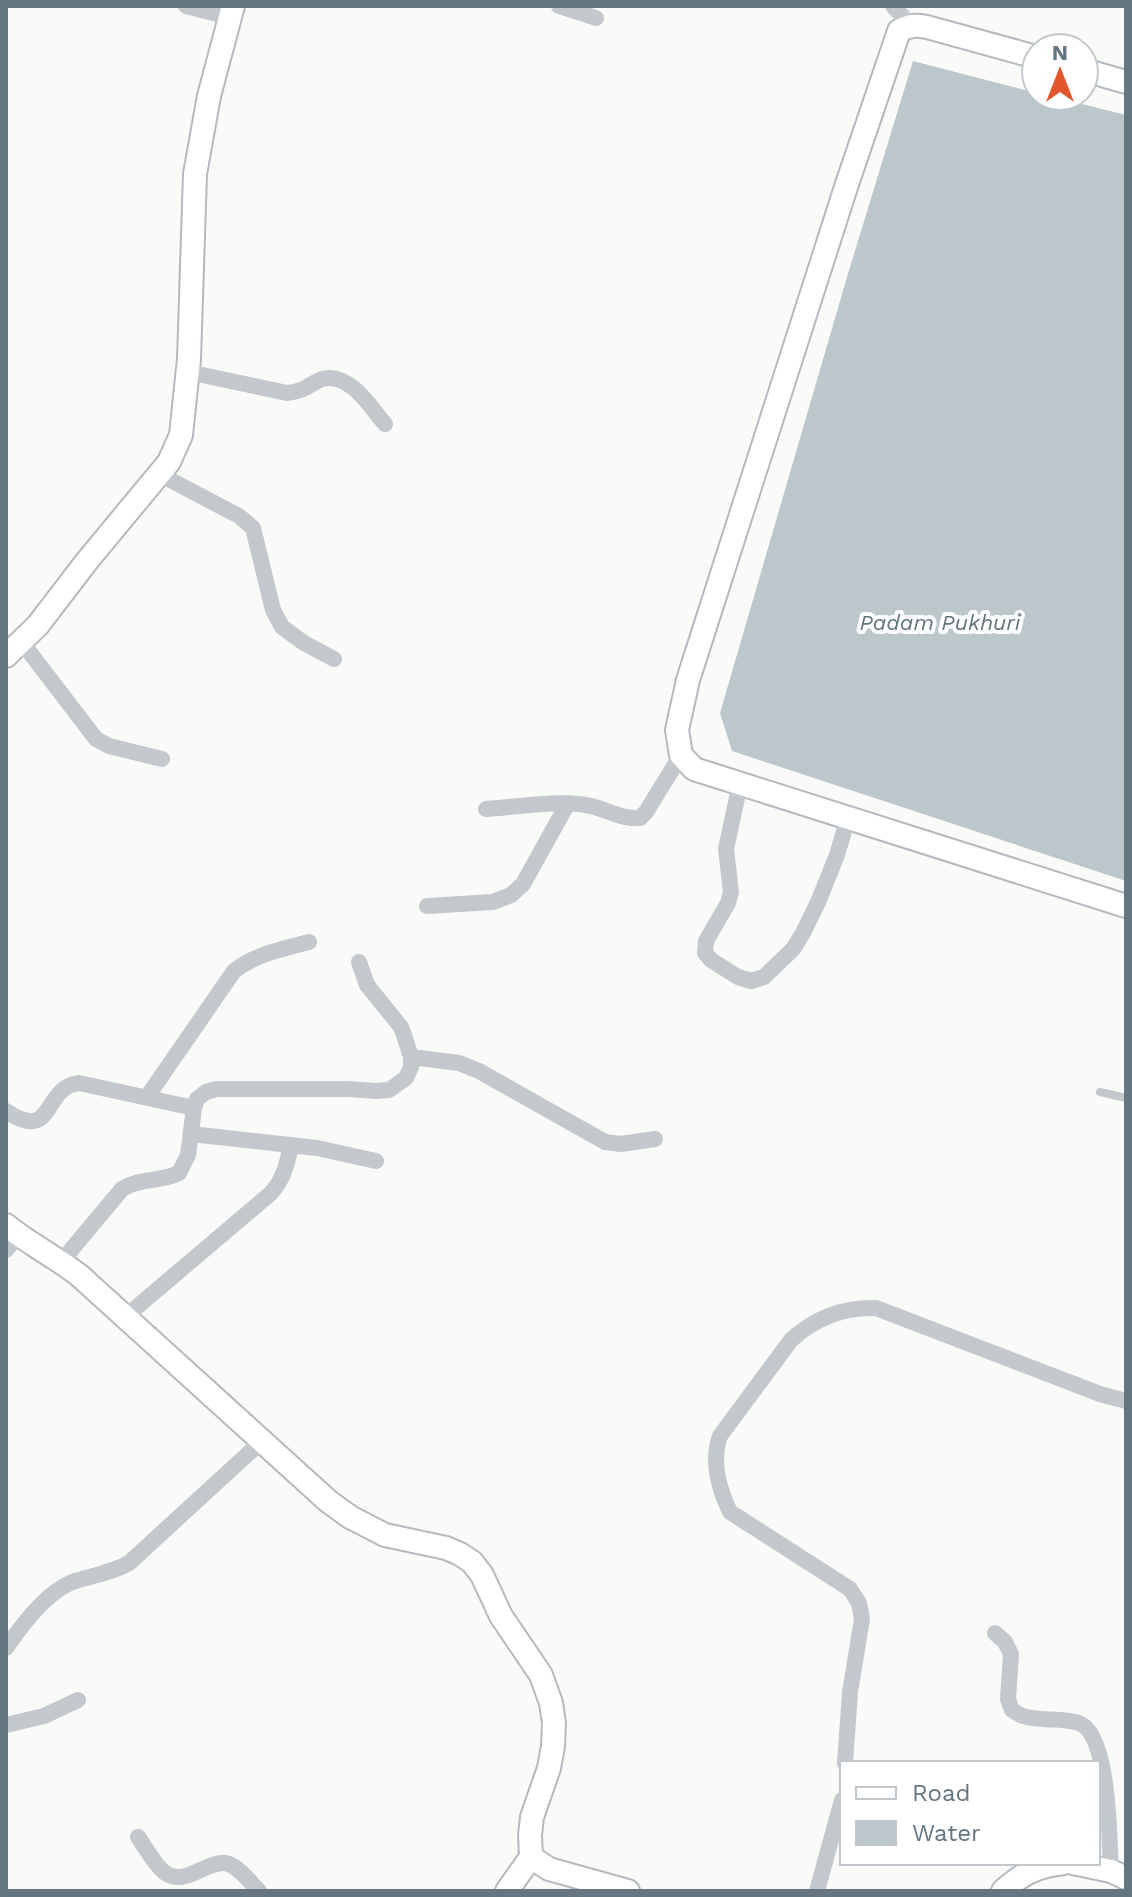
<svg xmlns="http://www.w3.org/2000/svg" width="1132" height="1897" font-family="'Work Sans',sans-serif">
<rect width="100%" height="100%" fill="#fafaf8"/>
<!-- water -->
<path fill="#bbc7cb" d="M913 61 1036 93V96H1050L1126 115V881L732 751 720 713 847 277Z"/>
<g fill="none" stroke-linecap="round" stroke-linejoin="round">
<!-- secondary casing -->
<g stroke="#b3babf" stroke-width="26">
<g id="secondary">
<path d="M1036 57 927 27C916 25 909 25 899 31L846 187 688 680 677 730 681 755 694 769 1126 906"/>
<path d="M1084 70 1126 82"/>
<path d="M6 656 38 625 87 561 169 462 181 435 189 359 195 174 209 96 233 6"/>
<path d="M6 1225C29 1244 56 1257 80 1276L328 1501 350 1517 385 1535 446 1548 460 1554 472 1562 482 1575 501 1616 541 1675 551 1703 554 1723 553 1746 549 1768 532 1817 530 1835 531 1857 507 1891"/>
<path d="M531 1857 549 1869 628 1891"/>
<path d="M1073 1863 1111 1871 1126 1878"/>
<path d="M1003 1891C1023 1873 1037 1866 1064 1863"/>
</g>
</g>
<!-- lane -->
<path stroke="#c3c8cc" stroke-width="8" d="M1100 1092 1126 1098"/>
<!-- street -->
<g stroke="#c3c8cc" stroke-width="16">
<path d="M186 6 229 17"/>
<path d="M559 6 596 18"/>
<path d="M893 6 905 19 906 26"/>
<path d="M188 372 287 393C293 392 300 391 305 388 312 385 319 378 328 378 353 377 371 408 385 424"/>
<path d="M159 474 239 516 253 528 273 610 282 627 304 643 334 659"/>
<path d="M21 641 96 739 109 746 162 759"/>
<path d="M740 784 726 849 731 892 728 903 706 941 705 953 711 960 738 977 751 981 764 977 793 949 803 933 819 900 837 855 848 818"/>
<path d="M486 809C517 807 556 800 586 805 605 808 621 820 640 818L646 812 681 755"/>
<path d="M427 906 493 902 511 895 523 884 568 803"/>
<path d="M411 1057 459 1063 479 1071 605 1142 621 1144 655 1139"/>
<path d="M147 1097 234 971C256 954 282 949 309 942"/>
<path d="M6 1111C55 1144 42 1087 79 1083L194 1108"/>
<path d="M191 1134 317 1148 376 1161"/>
<path d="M6 1250 19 1235"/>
<path d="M61 1262 122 1189C139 1178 161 1182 179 1173L188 1155 194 1108 197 1099 206 1092 217 1089H348L376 1091 389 1090 406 1078 411 1067V1057L405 1038 401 1027 367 985 359 962"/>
<path d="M125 1317 270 1194C283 1181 287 1164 291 1146"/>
<path d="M995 1633 1005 1642 1011 1654 1008 1699 1012 1710C1016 1712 1019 1715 1023 1716 1041 1722 1061 1717 1079 1723 1110 1734 1109 1841 1111 1871"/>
<path d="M6 1648C22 1625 47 1591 75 1581 94 1575 112 1573 129 1563L262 1441"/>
<path d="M6 1725 44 1716 78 1700"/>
<path d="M845 1763 850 1692 862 1619 859 1603 850 1589 730 1512C719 1489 711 1461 720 1436L791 1340C815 1318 844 1307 876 1308L1100 1394 1126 1401"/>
<path d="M138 1837C146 1848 154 1864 164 1872 184 1888 205 1861 225 1863 238 1865 250 1882 259 1891"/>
<path d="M817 1891 842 1800"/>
</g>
<!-- secondary -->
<use href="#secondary" stroke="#fff" stroke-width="22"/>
</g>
<g text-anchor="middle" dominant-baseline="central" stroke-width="8" stroke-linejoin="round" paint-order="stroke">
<!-- water labels -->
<g font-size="22" font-style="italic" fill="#60757c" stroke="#fff">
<text x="940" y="622">Padam Pukhuri</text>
</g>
</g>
<!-- border -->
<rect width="1132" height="1897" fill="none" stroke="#657683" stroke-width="16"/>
<!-- legend -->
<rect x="840" y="1761" width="260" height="104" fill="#ffffff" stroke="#c1c8cd" stroke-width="2"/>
<rect x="856" y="1787" width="40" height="12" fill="#ffffff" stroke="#c1c8cd" stroke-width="2"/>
<text x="912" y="1801" font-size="24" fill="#657683">Road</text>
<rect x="856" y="1821" width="40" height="24" fill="#bbc7cb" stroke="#c1c8cd" stroke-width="2"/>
<text x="912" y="1841" font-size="24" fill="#657683">Water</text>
<!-- north arrow -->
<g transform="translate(1060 72)"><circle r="38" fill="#ffffff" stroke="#c1c8cd" stroke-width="2"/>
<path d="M0-6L14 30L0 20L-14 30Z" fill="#e4572e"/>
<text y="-12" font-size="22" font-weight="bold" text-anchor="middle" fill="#657683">N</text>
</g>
</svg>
